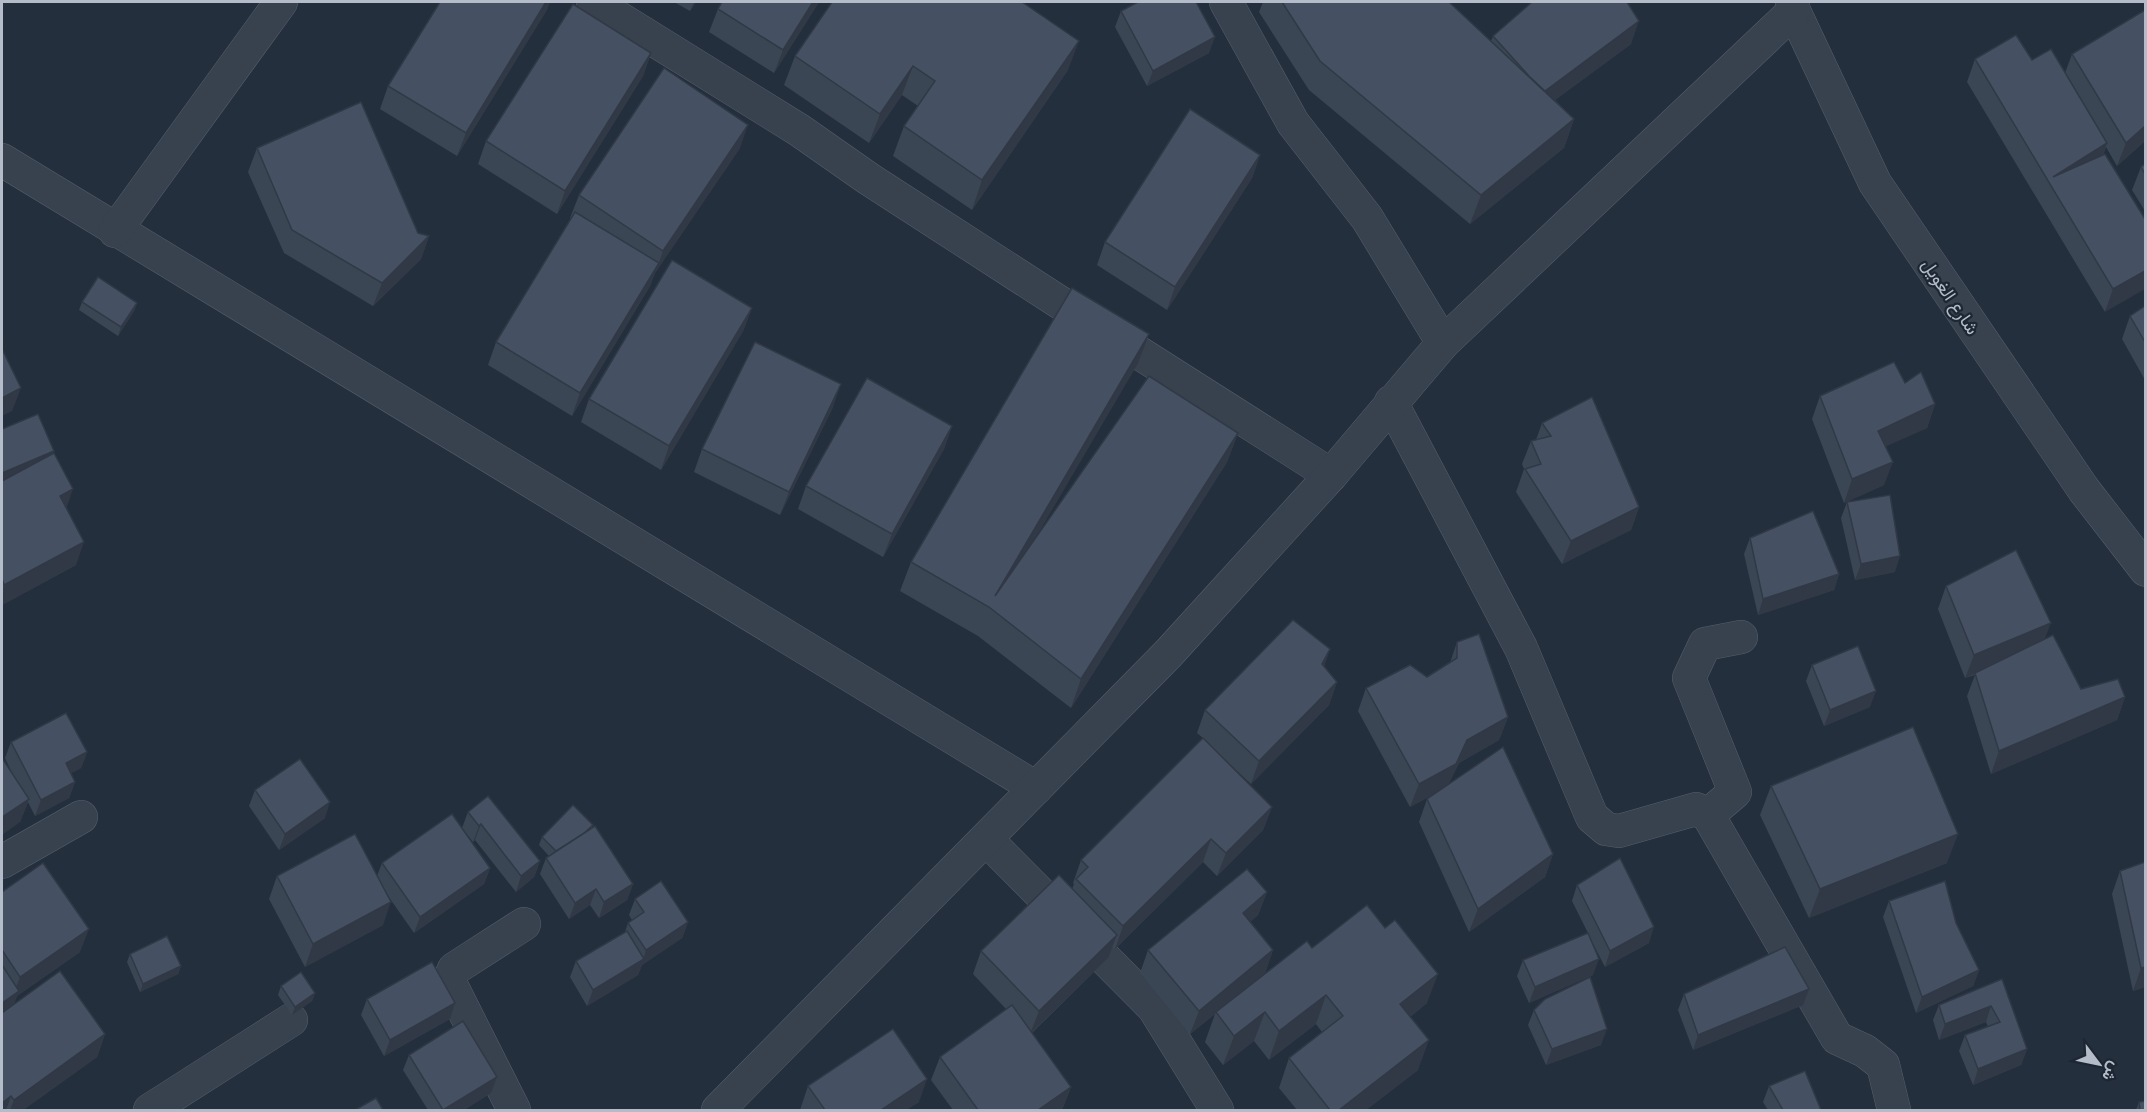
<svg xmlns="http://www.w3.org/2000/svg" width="2147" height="1112" font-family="'Noto Sans',Vazirmatn,sans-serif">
<rect width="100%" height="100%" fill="#242f3e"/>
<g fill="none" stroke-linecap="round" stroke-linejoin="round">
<!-- minor casing -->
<g stroke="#565f6c" stroke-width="34">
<g id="minor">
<path d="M593 2 799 130 869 179 1056 300 1331 475"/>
<path d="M1226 2 1293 123 1367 218 1443 343"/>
<path d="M1792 2 1794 11 1875 183 2084 490 2146 570"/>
<path d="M2 160 1036 788"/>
<path d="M115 231 281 2"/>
<path d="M1391 402 1521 648 1592 817 1606 829 1619 831 1696 809 1708 815 1837 1038 1865 1051 1883 1065 1894 1110"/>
<path d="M1708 815 1735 792 1689 678 1705 644 1741 637"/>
<path d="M986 839 1154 1008 1217 1110"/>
<path d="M2 862 81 817"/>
<path d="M150 1110 291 1020"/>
<path d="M514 1110 449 981 454 969 524 924"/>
<path d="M718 1110 1168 654 1331 475 1443 343 1794 11"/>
</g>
</g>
<!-- minor -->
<use href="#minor" stroke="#38414e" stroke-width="33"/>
</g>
<!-- wall -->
<g fill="#3b4654">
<path d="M674 2H696L690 11Z"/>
<path d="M819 2 774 73 709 32 718 9Z"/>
<path d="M1263 2H1449L1491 41 1493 36 1631 44 1555 100 1574 119 1564 148 1470 224 1309 90 1259 12Z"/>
<path d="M548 8 457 156 380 109 388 86Z"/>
<path d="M1121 11 1209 53 1147 86 1115 27Z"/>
<path d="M651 53 643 76 557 214 478 164 486 141Z"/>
<path d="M2072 54 2145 141 2117 166 2106 147 2103 155 2145 219 2105 312 1967 82 1975 59 2032 60 2065 73Z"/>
<path d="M795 56 1068 70 972 210 893 156 904 126 918 106 902 95 869 143 784 85Z"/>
<path d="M257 148 418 233 429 236 421 259 373 306 284 253 248 172Z"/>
<path d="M740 148 655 273 650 286 572 416 488 365 496 342 571 218H570L579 195Z"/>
<path d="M1260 155 1252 178 1167 310 1097 265 1105 242Z"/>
<path d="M2145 164V211L2132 190 2141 167Z"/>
<path d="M82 302 137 303 134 311 118 336 79 310Z"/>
<path d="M2145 306V380L2122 339 2130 316Z"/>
<path d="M752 308 743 331 661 470 581 422 589 399Z"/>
<path d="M1138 363 1035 538 1238 433 1227 462 1071 708 978 636 900 591 911 562Z"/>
<path d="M1905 383 1935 404 1927 428 1885 446 1884 485 1844 503 1812 419 1820 396Z"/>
<path d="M833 407 780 515 694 472 702 449Z"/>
<path d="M1542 423 1639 507 1631 530 1562 564 1516 492 1524 469 1522 464 1531 441 1536 440Z"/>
<path d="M952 426 944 449 883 557 798 509 806 486Z"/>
<path d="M2 429 54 451 53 453 66 508 76 565 2 605Z"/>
<path d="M1847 502 1895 572 1855 580 1841 518Z"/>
<path d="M1750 538 1839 574 1834 590 1758 615 1744 554Z"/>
<path d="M1946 586 2045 639 2081 689 2125 697 2117 720 1991 774 1967 696 1975 675 1965 678 1938 609Z"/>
<path d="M1457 642 1508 717 1499 740 1459 763 1448 785 1553 854 1545 877 1469 932 1419 822 1427 799 1438 792 1410 807 1358 711 1366 688 1427 677 1450 663Z"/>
<path d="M1330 649 1324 666 1337 682 1329 705 1251 784 1221 756 1272 807 1263 830 1217 876 1203 862 1115 949 1112 947 1108 958 1032 1033 1071 1087 1062 1110H953L931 1080 940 1057 1006 1009 973 974 981 951 1072 889 1074 884 1073 883 1081 860 1203 738 1197 733 1205 710Z"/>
<path d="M1812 665 1870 707 1824 726 1806 681Z"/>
<path d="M11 742 87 752 81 768 71 773 75 782 69 798 35 816 28 802 20 822 16 781 5 758Z"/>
<path d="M1771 786 1947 863 1809 918 1760 815Z"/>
<path d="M255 790 325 818 279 850 249 806Z"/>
<path d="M468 812 540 861 534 877 516 892 475 840 473 842 462 828Z"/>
<path d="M593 825 592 828 633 884 627 900 599 918 590 905 569 919 540 874 546 858 549 856 539 845 542 837Z"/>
<path d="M382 863 490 868 484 884 414 933 386 893 383 925 305 967 269 899 277 876H377Z"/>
<path d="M2120 871 2145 987 2133 991 2112 894Z"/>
<path d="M1577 885 1649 943 1605 967 1591 940 1593 975 1529 1003 1517 976 1523 960 1588 933 1572 901Z"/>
<path d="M2 892 80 952 17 996 14 1004 105 1034 97 1057 23 1110H2Z"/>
<path d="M1267 892 1258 915 1250 922 1273 950 1265 973 1238 995 1312 948 1427 1003 1410 1017 1418 1070 1366 1110H1297L1279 1088 1289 1058 1322 1032 1316 1024 1269 1060 1254 1041 1223 1065 1205 1042 1215 1014 1190 1034 1140 973 1148 950Z"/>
<path d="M635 899 688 922 682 938 642 965 638 975 587 1006 570 977 576 961 625 932 628 923 632 920 629 915Z"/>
<path d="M1889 901 1956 923 1979 970 1973 986 1916 1013 1883 917Z"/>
<path d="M130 954 181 966 178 974 140 992 127 962Z"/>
<path d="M2002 979 2027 1049 2021 1065 1973 1085 1959 1051 1965 1035 1988 1027 1986 1022 1939 1040 1933 1020 1939 1005Z"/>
<path d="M281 986 315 993 312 1001 292 1015 278 995Z"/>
<path d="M1809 989 1803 1005 1693 1050 1678 1010 1684 994Z"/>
<path d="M367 999 450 1019 384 1056 361 1015Z"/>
<path d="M1534 1010 1601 1045 1546 1065 1528 1025Z"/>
<path d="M409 1055 491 1093 464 1110H428L403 1070Z"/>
<path d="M808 1086 919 1102 906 1110H800Z"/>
<path d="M1769 1086 1821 1110H1768L1763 1102Z"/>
<path d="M2139 1102 2145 1110H2136Z"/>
</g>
<!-- shaded-wall -->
<g fill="#303945">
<path d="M546 2H550L548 8 457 156 466 133Z"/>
<path d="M694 2H696L690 11Z"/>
<path d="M813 2H819L774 73 783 50Z"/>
<path d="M1639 21 1631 44 1535 115 1543 92Z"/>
<path d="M1215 37 1209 53 1147 86 1153 71Z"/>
<path d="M1079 41 1068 70 972 210 982 180Z"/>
<path d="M651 53 643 76 557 214 565 191Z"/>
<path d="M913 66 902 95 869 143 880 114Z"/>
<path d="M1574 119 1564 148 1470 224 1481 195Z"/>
<path d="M748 125 740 148 655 273 650 286 572 416 580 393 658 265 663 251Z"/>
<path d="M2145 126V141L2117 166 2126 143Z"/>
<path d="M2107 143 2099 166 2053 177Z"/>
<path d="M1260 155 1252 178 1167 310 1175 287Z"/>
<path d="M429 236 421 259 373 306 382 283Z"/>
<path d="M2145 271V289L2105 312 2113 289Z"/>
<path d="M137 303 134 311 118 336 121 327Z"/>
<path d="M752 308 743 331 661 470 669 446Z"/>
<path d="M1149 334 1138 363 993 611 995 596Z"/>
<path d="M841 384 833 407 780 515 789 492Z"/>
<path d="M21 388 12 411 2 416V398Z"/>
<path d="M1935 404 1927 428 1869 454 1878 431Z"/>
<path d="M952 426 944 449 883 557 892 534Z"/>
<path d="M1238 433 1227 462 1071 708 1081 679Z"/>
<path d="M54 451 48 467 2 486V473Z"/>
<path d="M1893 462 1884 485 1844 503 1852 479Z"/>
<path d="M73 489 65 512 60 496Z"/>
<path d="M1639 507 1631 530 1562 564 1571 541Z"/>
<path d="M84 542 76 565 2 605V592L4 585Z"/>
<path d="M1900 556 1895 572 1855 580 1861 564Z"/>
<path d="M1839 574 1834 590 1758 615 1763 599Z"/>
<path d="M2051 623 2042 646 1965 678 1974 655Z"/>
<path d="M1330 649 1322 672V664Z"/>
<path d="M1337 682 1329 705 1251 784 1259 761Z"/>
<path d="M1876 691 1870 707 1824 726 1830 710Z"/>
<path d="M2125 697 2117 720 1991 774 1999 751Z"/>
<path d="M1508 717 1499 740 1459 763 1447 787 1410 807 1419 784 1467 740Z"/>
<path d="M87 752 81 768 60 779 66 763Z"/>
<path d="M75 782 69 798 35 816 41 800Z"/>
<path d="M29 799 20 822 2 835V817Z"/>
<path d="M330 802 325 818 279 850 285 834Z"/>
<path d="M1272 807 1263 830 1217 876 1226 853Z"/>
<path d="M481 824 475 840 473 842 479 826Z"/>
<path d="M1958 834 1947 863 1809 918 1820 889Z"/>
<path d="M1211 839 1203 862 1115 949 1123 926Z"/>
<path d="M1553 854 1545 877 1469 932 1478 909Z"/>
<path d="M540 861 534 877 516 892 521 876Z"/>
<path d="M490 868 484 884 414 933 420 917Z"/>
<path d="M633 884 627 900 599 918 604 902Z"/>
<path d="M596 889 590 905 569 919 575 903Z"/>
<path d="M1267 892 1258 915 1234 936 1243 913Z"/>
<path d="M391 902 383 925 305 967 313 944Z"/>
<path d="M688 922 682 938 642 965 638 975 587 1006 593 990 643 960 646 950Z"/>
<path d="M1654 927 1649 943 1605 967 1610 951Z"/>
<path d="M89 929 80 952 17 996 13 1007 2 1015V1003L13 995 20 977Z"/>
<path d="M1117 935 1108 958 1030 1034 1039 1011Z"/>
<path d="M1273 950 1265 973 1190 1034 1199 1011Z"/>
<path d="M1599 959 1593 975 1529 1003 1535 987Z"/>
<path d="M181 966 178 974 140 992 143 984Z"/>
<path d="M2145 967V987L2133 991 2141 968Z"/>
<path d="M1979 970 1973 986 1916 1013 1922 997Z"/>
<path d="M1438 974 1427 1003 1390 1033 1400 1004Z"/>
<path d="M1809 989 1803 1005 1693 1050 1698 1035Z"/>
<path d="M315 993 312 1001 292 1015 295 1007Z"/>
<path d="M1326 995 1316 1024 1269 1060 1279 1031Z"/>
<path d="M455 1003 450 1019 384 1056 390 1040Z"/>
<path d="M1991 1006 1986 1022 1939 1040 1945 1024Z"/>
<path d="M1265 1012 1254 1041 1223 1065 1234 1036Z"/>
<path d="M1607 1029 1601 1045 1546 1065 1552 1049Z"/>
<path d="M105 1034 97 1057 23 1110H10L14 1100Z"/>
<path d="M1429 1040 1418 1070 1366 1110H1339Z"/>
<path d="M2027 1049 2021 1065 1973 1085 1978 1069Z"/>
<path d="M497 1077 491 1093 464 1110H444Z"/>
<path d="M927 1079 919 1102 906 1110H881Z"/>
<path d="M1071 1087 1062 1110H1038Z"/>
<path d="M11 1096 6 1110H2V1103Z"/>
</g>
<!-- building -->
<g fill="#455162" stroke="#303945" stroke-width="1.5">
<path d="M440 2H546L466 133 388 86Z"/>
<path d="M722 2H813L783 50 718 9Z"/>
<path d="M832 2H1022L1079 41 982 180 904 126 935 81 913 66 880 114 795 56Z"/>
<path d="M1138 2H1196L1215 37 1153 71 1121 11Z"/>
<path d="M1282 2H1449L1574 119 1481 195 1320 61Z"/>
<path d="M1532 2H1627L1639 21 1545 91 1529 76 1493 36Z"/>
<path d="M573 4 651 53 565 191 486 141Z"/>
<path d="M2145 10V126L2126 143 2072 54Z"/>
<path d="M2016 35 2032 60 2051 49 2107 143 2053 177 2105 154 2145 219V271L2113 289 1975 59Z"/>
<path d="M664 68 748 125 663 251 579 195Z"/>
<path d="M361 102 418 233 429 236 382 283 292 230 257 148Z"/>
<path d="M1190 109 1260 155 1175 287 1105 242Z"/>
<path d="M2145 164V174L2141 167Z"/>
<path d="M575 212 659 263 580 393 496 342Z"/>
<path d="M672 260 752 308 669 446 589 399Z"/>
<path d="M98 277 137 303 121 327 82 302Z"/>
<path d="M1072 288 1149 334 995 596 1149 376 1238 433 1081 679 989 607 911 562Z"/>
<path d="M2145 306V342L2130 316Z"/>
<path d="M755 342 841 384 789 492 702 449Z"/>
<path d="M2 349 21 388 2 398Z"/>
<path d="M1894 362 1905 383 1921 372 1935 404 1878 431 1893 462 1852 479 1820 396Z"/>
<path d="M867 378 952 426 892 534 806 486Z"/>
<path d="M1592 397 1639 507 1571 541 1525 469 1541 464 1531 441 1551 436 1542 423Z"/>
<path d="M38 414 54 451 2 473V429Z"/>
<path d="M54 453 73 489 60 496 84 542 4 585 2 579V481Z"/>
<path d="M1890 495 1900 556 1861 564 1847 502Z"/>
<path d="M1813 511 1839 574 1763 599 1750 538Z"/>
<path d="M2016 550 2051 623 1974 655 1946 586Z"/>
<path d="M1293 620 1330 649 1322 664 1337 682 1259 761 1205 710Z"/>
<path d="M1479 634 1508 717 1467 740 1456 764 1419 784 1366 688 1410 665 1427 677 1457 658V642Z"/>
<path d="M2053 635 2081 689 2118 679 2125 697 1999 751 1975 673Z"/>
<path d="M1858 646 1876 691 1830 710 1812 665Z"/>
<path d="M66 713 87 752 66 763 75 782 41 800 11 742Z"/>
<path d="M1913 727 1958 834 1820 889 1771 786Z"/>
<path d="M1203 738 1272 807 1226 853 1211 839 1123 926 1076 879 1088 867 1081 860Z"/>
<path d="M1503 747 1553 854 1478 909 1427 799Z"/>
<path d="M2 758 29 799 2 817Z"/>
<path d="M300 759 330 802 285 834 255 790Z"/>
<path d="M488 796 540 861 521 876 481 824 479 826 468 812Z"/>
<path d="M573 805 593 825 583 834 556 851 542 837Z"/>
<path d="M452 814 490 868 420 917 382 863Z"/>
<path d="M595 826 633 884 604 902 596 889 575 903 546 858Z"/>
<path d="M355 834 391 902 313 944 277 876Z"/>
<path d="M1620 858 1654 927 1610 951 1577 885Z"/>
<path d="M2145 862V967L2141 968 2120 871Z"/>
<path d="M43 863 89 929 20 977 2 950V892Z"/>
<path d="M1247 869 1267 892 1243 913 1273 950 1199 1011 1148 950Z"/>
<path d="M1059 875 1117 935 1039 1011 981 951Z"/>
<path d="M661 881 688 922 646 950 628 923 644 912 635 899Z"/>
<path d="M1945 881 1956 923 1979 970 1922 997 1889 901Z"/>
<path d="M1367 905 1385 928 1395 920 1438 974 1400 1004 1429 1040 1339 1110H1330L1289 1058 1343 1016 1326 995 1279 1031 1265 1012 1234 1036 1216 1012 1307 941 1312 948Z"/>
<path d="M627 931 644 959 593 990 576 961Z"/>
<path d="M1588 933 1599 959 1535 987 1523 960Z"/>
<path d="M167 936 181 966 143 984 130 954Z"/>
<path d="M1785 947 1809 989 1698 1035 1684 994Z"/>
<path d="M432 962 455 1003 390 1040 367 999Z"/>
<path d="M2 965 19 991 2 1003Z"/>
<path d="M60 971 105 1034 14 1100 11 1096 2 1103V1013Z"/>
<path d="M301 972 315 993 295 1007 281 986Z"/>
<path d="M1590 977 1607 1029 1552 1049 1534 1010 1545 999Z"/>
<path d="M2002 979 2027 1049 1978 1069 1965 1035 2000 1022 1991 1006 1945 1024 1939 1005Z"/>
<path d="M1012 1005 1071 1087 1038 1110H978L940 1057Z"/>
<path d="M463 1021 497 1077 443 1110 409 1055Z"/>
<path d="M893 1029 927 1079 881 1110H825L808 1086Z"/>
<path d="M1805 1071 1821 1110H1782H1783L1769 1086Z"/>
<path d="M376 1098 383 1110H355Z"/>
<path d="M2145 1101V1110H2140L2139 1102Z"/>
</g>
<g text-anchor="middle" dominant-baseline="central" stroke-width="4.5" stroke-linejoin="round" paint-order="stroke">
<!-- street labels -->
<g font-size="18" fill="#b4bcc9" stroke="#1d2633">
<text transform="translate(1951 296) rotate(56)">شارع الغويل</text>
</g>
</g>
<!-- border -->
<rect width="2147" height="1112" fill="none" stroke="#b4bcc9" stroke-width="6"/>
<!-- north arrow -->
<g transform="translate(2099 1064) rotate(122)" stroke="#1d2633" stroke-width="4.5" paint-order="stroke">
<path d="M0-4.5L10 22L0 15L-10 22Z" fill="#b4bcc9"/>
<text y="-9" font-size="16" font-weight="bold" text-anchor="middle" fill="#b4bcc9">ش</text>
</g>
</svg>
